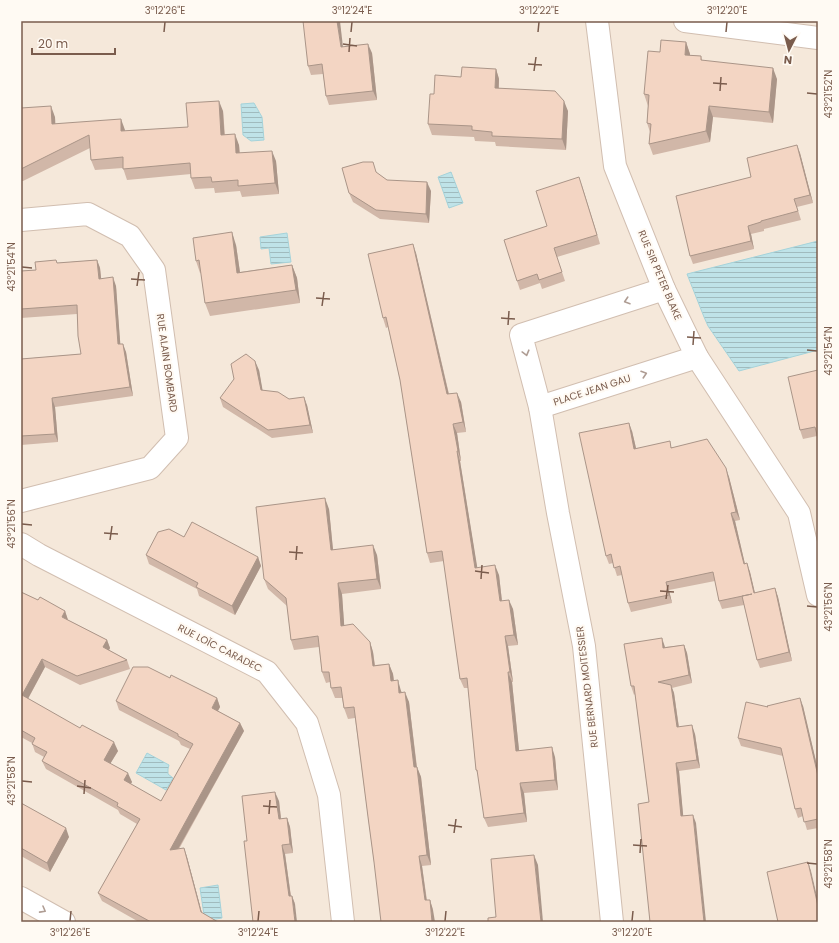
<svg xmlns="http://www.w3.org/2000/svg" width="839" height="943" font-family="Poppins,sans-serif">
<defs>
<pattern id="water-rules" width="6" height="5" patternUnits="userSpaceOnUse"><rect width="6" height="5" fill="#bfe3e8"/><path d="M0 2.5h6" fill="none" stroke="#a0bbbe"/></pattern>
</defs>
<rect width="100%" height="100%" fill="#fdf6ec"/>
<!-- residential -->
<rect fill="#f5e8da" x="21" y="21" width="797" height="901"/>
<!-- water -->
<g fill="url(#water-rules)" stroke="#a5d3da">
<path d="M254 103 262 117 264 140 251 141 243 135 241 104Z"/>
<path d="M451 172 463 203 449 208 438 177Z"/>
<path d="M287 233 291 262 271 264 269 248 261 249 260 237Z"/>
<path d="M818 241V350L739 371 708 326 704 317 687 274Z"/>
<path d="M147 753 169 765 168 769V774L173 778 166 790 136 773Z"/>
<path d="M218 885 222 918 210 920 204 915 200 888Z"/>
</g>
<g fill="none" stroke-linecap="round" stroke-linejoin="round">
<!-- street casing -->
<g stroke="#d1beb0" stroke-width="24">
<g id="street">
<path d="M597 21 615 166 664 289 697 357 799 513 818 595"/>
<path d="M685 21 818 38"/>
<path d="M21 220 88 214 130 236 154 270 177 438 150 468 21 501"/>
<path d="M540 407 697 357"/>
<path d="M21 544 39 555 267 672 307 723 329 795 343 922"/>
<path d="M21 898 64 922"/>
<path d="M612 922 584 646 558 513 540 407 521 335 664 289"/>
</g>
</g>
<!-- street -->
<use href="#street" stroke="#fff" stroke-width="22"/>
</g>
<!-- wall -->
<g fill="#d1b7a8">
<path d="M686 42 690 54V55L701 56 702 60 777 79 773 123 713 117 710 142 653 155 649 144 650 132 647 123 648 106 644 94 660 52Z"/>
<path d="M343 47 372 53 377 100 329 105 326 96 323 74 311 75 308 66Z"/>
<path d="M496 69 499 79V88L568 111 566 150 496 146 495 142 475 141 474 137 432 135 428 124 434 94 461 77Z"/>
<path d="M21 108 55 117V124L125 130V131L188 127 223 111 225 135 239 145 240 153 276 161 279 194 242 197 240 191 215 193 214 188 195 189 191 178V174L127 180 123 168 95 170 91 160 90 148 23 181H21Z"/>
<path d="M800 153 813 203 797 207 801 220 764 229V231L751 234 754 249 693 264 690 256 751 177Z"/>
<path d="M377 173 387 180 431 191 429 223 380 219 353 202 349 193Z"/>
<path d="M582 186 600 244 557 257 565 281 542 289 540 283 520 290 517 281Z"/>
<path d="M236 245 240 272 292 265 297 278 300 303 210 316 205 303 201 273H200L196 261Z"/>
<path d="M416 253 449 394 461 402 466 432 457 433 461 461H460L477 568 499 575 502 601 513 609 518 645 508 646 513 682H512L519 750 555 757 558 790 524 793 527 822 488 827 484 818 478 774 476 770 468 688H464L460 679 444 561 430 563 427 553 400 380 388 327 386 328 383 318Z"/>
<path d="M56 260 57 263 97 260 100 268 101 278 116 286 120 344 126 352 133 396 55 407 58 442 21 445V359L81 354 77 314 21 318V271L36 270Z"/>
<path d="M259 370 262 390 307 405 313 433 272 438 223 407 220 398Z"/>
<path d="M818 370 817 436 803 439 800 430Z"/>
<path d="M632 431 636 448 672 447 729 477 740 520 735 521 745 564 750 572 755 593 775 588 778 597 792 661 760 668 757 660 744 605 722 609 719 601 715 581 669 590 672 603 631 612 628 603 622 575 617 576 613 563 609 564 606 556Z"/>
<path d="M329 509 333 550 377 555 381 589 342 594 344 626 370 642 373 652 375 665 389 664 393 674 394 681 401 691 402 692 409 702 417 767 421 777 431 865 422 866 427 900H430L433 910 374 862 355 718 348 719 344 708 342 698H335L331 688 330 682 326 683 322 672 319 647 294 650 291 640 287 606 268 589 264 579Z"/>
<path d="M146 555 258 557 261 566 235 615 199 596 197 589 149 564Z"/>
<path d="M21 592 38 600 65 611 68 620 107 640 110 648 109 650 127 660 130 669 80 685 45 667 28 699 118 751 110 764 132 782 130 784 161 801 190 749 181 745 179 741 119 710 116 701 170 678 217 698 220 707 218 711 240 723 244 731 179 849 184 848 187 857 202 913 218 922H139L102 901 98 893 137 824 120 814 118 810 46 769 42 761 44 757 35 752 32 743 21 737Z"/>
<path d="M684 645 687 653 692 683 672 688 674 693 679 727 695 734 700 768 679 771 683 816 696 823 649 802 635 694 634 695 631 686 665 647Z"/>
<path d="M803 706 818 770V828L807 830 803 816 798 818 795 809 783 756 741 746 738 738 768 707Z"/>
<path d="M279 801 281 819 287 818 290 827 293 853 285 854 291 896H292L295 904 247 841Z"/>
<path d="M21 803 69 837 50 872 21 856Z"/>
</g>
<!-- shaded-wall -->
<g fill="#aa9588">
<path d="M337 21H340L344 56 341 47Z"/>
<path d="M686 42 690 54 689 66 685 55Z"/>
<path d="M368 44 372 53 377 100 373 91Z"/>
<path d="M773 68 777 79 773 123 769 112Z"/>
<path d="M496 69 499 79 498 99 495 88Z"/>
<path d="M219 101 223 111 225 146 221 135Z"/>
<path d="M564 101 568 111 566 150 562 139Z"/>
<path d="M51 106 55 117 56 135 52 124Z"/>
<path d="M709 106 713 117 710 142 706 131Z"/>
<path d="M121 119 125 130V142L121 131Z"/>
<path d="M235 134 239 145 240 164 236 153Z"/>
<path d="M797 145 800 153 813 203 810 195Z"/>
<path d="M272 151 276 161 279 194 275 183Z"/>
<path d="M579 177 582 186 600 244 597 235Z"/>
<path d="M427 182 431 191 429 223 426 214Z"/>
<path d="M748 226 751 234 754 249 751 241Z"/>
<path d="M232 232 236 245 242 286 237 273Z"/>
<path d="M413 244 416 253 451 404 447 394Z"/>
<path d="M97 260 100 268 102 287 99 279Z"/>
<path d="M292 265 297 278 300 303 296 290Z"/>
<path d="M113 277 116 286 121 353 118 344Z"/>
<path d="M123 344 126 352 133 396 130 387Z"/>
<path d="M255 361 259 370 264 398 261 390Z"/>
<path d="M457 393 461 402 466 432 463 422Z"/>
<path d="M304 397 307 405 313 433 310 425Z"/>
<path d="M52 398 55 407 58 442 55 434Z"/>
<path d="M629 423 632 431 638 457 634 449Z"/>
<path d="M453 424 457 433 461 461 458 451Z"/>
<path d="M457 451 460 461 479 578 475 568Z"/>
<path d="M726 468 729 477 740 520 736 512Z"/>
<path d="M325 498 329 509 334 560 331 550Z"/>
<path d="M731 513 735 521 747 573 744 564Z"/>
<path d="M373 545 377 555 381 589 377 579Z"/>
<path d="M258 557 261 566 235 615 232 606Z"/>
<path d="M747 563 750 572 757 602 754 593Z"/>
<path d="M495 565 499 575 503 611 500 601Z"/>
<path d="M666 582 669 590 672 603 669 595Z"/>
<path d="M338 583 342 594 345 636 341 626Z"/>
<path d="M775 588 778 597 792 661 789 652Z"/>
<path d="M509 600 513 609 518 645 514 635Z"/>
<path d="M65 611 68 620 62 617Z"/>
<path d="M505 636 508 646 513 682 510 672Z"/>
<path d="M662 638 665 647 666 656 663 648Z"/>
<path d="M107 640 110 648 106 656 103 647Z"/>
<path d="M370 642 373 652 376 676 373 666Z"/>
<path d="M684 645 687 653 692 683 689 675Z"/>
<path d="M42 659 45 667 25 704 22 695Z"/>
<path d="M389 664 393 674 395 691 391 681Z"/>
<path d="M508 672 512 682 520 760 516 751Z"/>
<path d="M398 680 401 691 403 703 399 693Z"/>
<path d="M671 685 674 693 680 736 677 727Z"/>
<path d="M405 692 409 702 418 778 414 767Z"/>
<path d="M217 698 220 707 215 716 212 708Z"/>
<path d="M800 698 803 706 818 770V776Z"/>
<path d="M240 723 244 731 173 858 170 850Z"/>
<path d="M692 725 695 734 700 768 697 760Z"/>
<path d="M114 742 118 751 107 769 104 760Z"/>
<path d="M552 747 555 757 558 790 555 780Z"/>
<path d="M676 763 679 771 684 824 681 816Z"/>
<path d="M417 767 421 777 431 865 427 855Z"/>
<path d="M128 773 132 782 128 789 124 780Z"/>
<path d="M520 783 524 793 527 822 524 813Z"/>
<path d="M275 792 279 801 282 828 279 819Z"/>
<path d="M693 815 696 823 706 922H704Z"/>
<path d="M287 818 290 827 293 853 290 844Z"/>
<path d="M66 828 69 837 50 872 47 863Z"/>
<path d="M282 845 285 854 292 905 289 896Z"/>
<path d="M184 848 187 857 204 921 201 912Z"/>
<path d="M534 855 538 865 543 922H541Z"/>
<path d="M419 856 422 866 428 911 425 900Z"/>
<path d="M808 862 811 871 818 901V906Z"/>
<path d="M292 896 295 904 297 922H295Z"/>
<path d="M430 900 433 910 435 922H432Z"/>
</g>
<!-- building -->
<g fill="#f3d5c3" stroke="#aa9588">
<path d="M303 21H337L341 47 368 44 373 91 326 96 322 64 308 66Z"/>
<path d="M661 40 686 42 685 55 701 56V60L773 68 769 112 709 106 706 131 649 144 651 124 647 123 649 95 644 94 648 51 660 52Z"/>
<path d="M462 67 496 69 495 88 555 91 564 101 562 139 492 136V132L472 130V126L428 124 430 94H434L435 75 461 77Z"/>
<path d="M219 101 221 135 235 134 236 153 272 151 275 183 238 186V180L212 182 211 177 191 178 190 163 123 169V157L91 160 89 135 21 169V108L51 106 52 124 121 119V131L188 127 186 103Z"/>
<path d="M797 145 810 195 794 199 798 211 761 221V222L748 226 751 241 690 256 676 196 751 177 747 158Z"/>
<path d="M363 162H373L376 172 387 180 427 182 426 214 376 210 349 193 342 168Z"/>
<path d="M579 177 597 235 554 248 562 272 539 280 537 274 517 281 504 240 547 226 536 191Z"/>
<path d="M232 232 237 273 292 265 296 290 205 303 199 260 196 261 193 238Z"/>
<path d="M413 244 447 394 457 393 463 422 453 424 458 451H457L475 568 495 565 500 601 509 600 514 635 505 636 510 672H508L516 751 552 747 555 780 520 783 524 813 484 818 477 770H476L467 678 460 679 442 551 427 553 400 380 386 317 383 318 368 254Z"/>
<path d="M56 260 57 263 97 260 99 279 113 277 118 344H123L130 387 52 398 55 434 21 436V359L81 354 78 336 77 305 21 309V271L36 270 35 262Z"/>
<path d="M246 354 255 361 261 390 278 392 289 399 304 397 310 425 268 430 220 398 234 379 231 364Z"/>
<path d="M818 370V439L815 427 800 430 788 377Z"/>
<path d="M629 423 634 449 670 441 671 448 707 439 726 468 736 512 731 513 744 564 747 563 754 593 775 588 789 652 757 660 742 596 752 594 719 601 713 572 666 582 669 595 628 603 620 566 614 568 611 554 606 556 579 433Z"/>
<path d="M325 498 331 550 373 545 377 579 338 583 341 626 353 624 370 642 373 666 389 664 391 681 398 680 399 693 405 692 414 767H417L427 855 419 856 425 900H430L432 922H381L374 862 368 817 354 707 344 708 341 687 331 688 329 672H322L318 636 291 640 286 598 264 579 256 507Z"/>
<path d="M192 522 258 557 232 606 196 587 198 583 146 555 158 532 169 529 184 537Z"/>
<path d="M21 592 38 600 40 597 65 611 62 617 107 640 103 647 127 660 77 676 42 659 22 695 80 728 82 725 114 742 104 760 128 773 124 780 161 801 193 744 178 736V734L116 701 133 667H148L170 678 171 675 217 698 212 708 240 723 170 850 184 848 201 912 218 922H151L98 893 140 819 117 806 118 803 42 761 47 752 32 744 35 738 21 730Z"/>
<path d="M662 638 663 648 684 645 689 675 658 682 671 685 677 727 692 725 697 760 676 763 681 816 693 815 704 922H650L638 804 649 802 634 686H631L624 644Z"/>
<path d="M800 698 818 776V819L804 822 801 808 795 809 781 748 738 738 746 702 768 707 767 706Z"/>
<path d="M275 792 279 819 287 818 290 844 282 845 289 896H292L295 922H253L244 841H247L242 796Z"/>
<path d="M21 803 66 828 47 863 21 848Z"/>
<path d="M534 855 541 922H488V918L496 917 491 859Z"/>
<path d="M808 862 818 906V922H778L767 872Z"/>
</g>
<!-- one-way arrows -->
<defs><path id="oneway-chevron" d="M-2-3.5L2.5 0L-2 3.5" fill="none" stroke-width="1.6" stroke-linecap="round" stroke-linejoin="round"/></defs>
<g stroke="#af9d94">
<use href="#oneway-chevron" transform="translate(627 301) rotate(162)"/>
<use href="#oneway-chevron" transform="translate(526 353) rotate(75)"/>
<use href="#oneway-chevron" transform="translate(644 374) rotate(-18)"/>
<use href="#oneway-chevron" transform="translate(43 910) rotate(29)"/>
</g>
<!-- ticks -->
<path fill="none" stroke="#7a5c4d" stroke-width="1.5" d="M164 32 165 22M351 32 352 22M538 32 539 22M726 32 727 22M343 44 357 46M349 52 350 38M528 64 542 65M534 71 536 57M713 83 727 84M720 91 721 77M807 93 817 94M22 267 32 268M131 279 145 280M137 286 139 272M316 298 330 299M322 306 324 292M501 318 515 319M508 325 509 311M687 337 701 338M693 345 694 331M807 350 817 351M22 524 32 525M104 533 118 534M110 540 112 526M289 552 303 553M296 560 297 546M475 571 489 573M481 579 482 565M660 591 674 592M666 599 668 585M807 606 817 607M22 781 32 782M77 786 91 788M84 794 85 780M263 806 277 807M269 814 270 800M448 825 462 827M454 833 456 819M633 845 647 846M640 853 641 839M807 863 817 864M70 921 71 911M258 921 259 911M445 921 446 911M632 921 633 911"/>
<g text-anchor="middle" dominant-baseline="central" stroke-width="4" stroke-linejoin="round" paint-order="stroke">
<!-- street labels -->
<g font-size="10" fill="#7a5c4d" stroke="#fffaf3">
<text transform="translate(660 275) rotate(67)">RUE SIR PETER BLAKE</text>
<text transform="translate(167 363) rotate(82)">RUE ALAIN BOMBARD</text>
<text transform="translate(592 390) rotate(-18)">PLACE JEAN GAU</text>
<text transform="translate(220 648) rotate(27)">RUE LOÏC CARADEC</text>
<text transform="translate(587 687) rotate(-97)">RUE BERNARD MOITESSIER</text>
</g>
</g>
<!-- border -->
<rect width="839" height="943" fill="none" stroke="#fffaf3" stroke-width="44"/>
<!-- north arrow -->
<g transform="translate(789 50) rotate(186)" stroke="#fffaf3" stroke-width="3" paint-order="stroke">
<path d="M0-3L7 15L0 10L-7 15Z" fill="#7a5c4d"/>
<text y="-6" font-size="11" font-weight="bold" text-anchor="middle" fill="#7a5c4d">N</text>
</g>
<!-- scale -->
<path d="M32 48v6h83v-6" fill="none" stroke="#7a5c4d" stroke-width="2"/>
<text x="38" y="48" font-size="12" fill="#7a5c4d" stroke="#fffaf3" stroke-width="3" paint-order="stroke">20 m</text>
<rect x="22" y="22" width="795" height="899" fill="none" stroke="#7a5c4d" stroke-width="1.5"/>
<g font-size="10" text-anchor="middle" fill="#7a5c4d">
<text x="165" y="14">3°12'26"E</text>
<text x="352" y="14">3°12'24"E</text>
<text x="539" y="14">3°12'22"E</text>
<text x="727" y="14">3°12'20"E</text>
<text transform="translate(828 94) rotate(-90)" y="4">43°21'52"N</text>
<text transform="translate(11 267) rotate(-90)" y="4">43°21'54"N</text>
<text transform="translate(828 351) rotate(-90)" y="4">43°21'54"N</text>
<text transform="translate(11 524) rotate(-90)" y="4">43°21'56"N</text>
<text transform="translate(828 607) rotate(-90)" y="4">43°21'56"N</text>
<text transform="translate(11 781) rotate(-90)" y="4">43°21'58"N</text>
<text transform="translate(828 864) rotate(-90)" y="4">43°21'58"N</text>
<text x="70" y="936">3°12'26"E</text>
<text x="258" y="936">3°12'24"E</text>
<text x="445" y="936">3°12'22"E</text>
<text x="632" y="936">3°12'20"E</text>
</g>
</svg>
